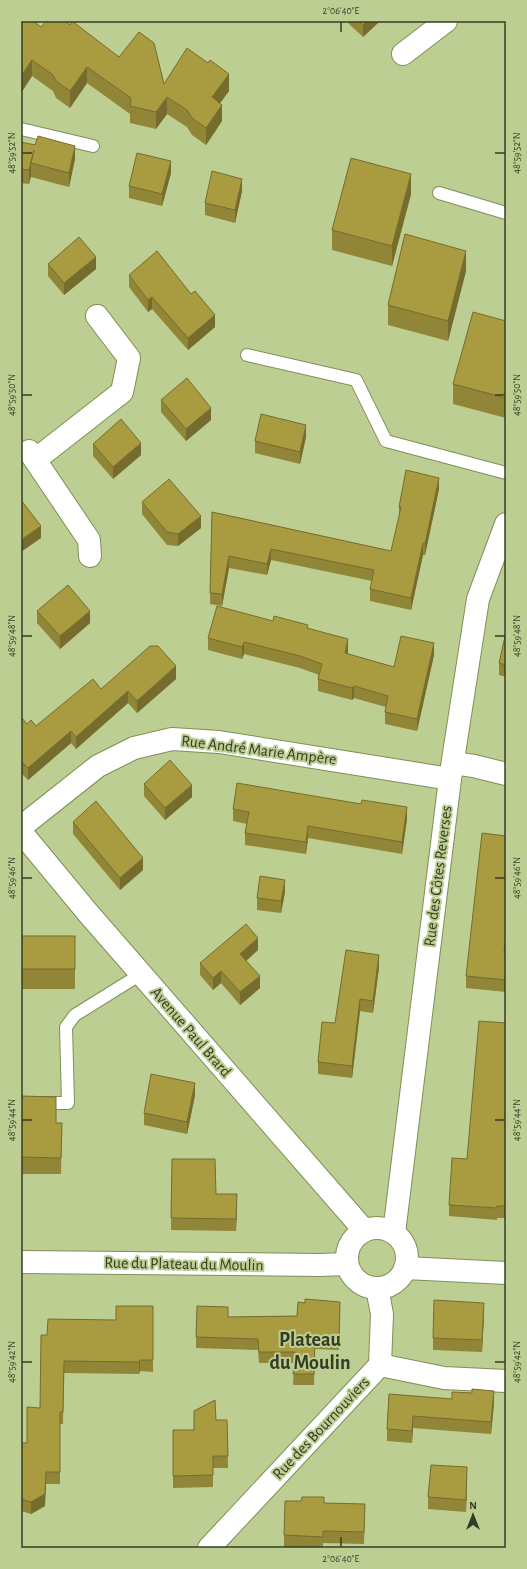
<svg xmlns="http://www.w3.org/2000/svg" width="527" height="1569" font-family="'Alegreya Sans',sans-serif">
<rect width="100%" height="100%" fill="#bdce92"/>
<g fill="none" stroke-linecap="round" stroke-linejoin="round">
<!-- lane casing -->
<g stroke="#818f56" stroke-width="14">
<g id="lane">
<path d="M21 129 93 146"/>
<path d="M439 193 506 213"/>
<path d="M247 355 356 380 386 441 506 473"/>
<path d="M21 1103H68L66 1027 75 1015 141 974"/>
</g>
</g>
<!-- street casing -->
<g stroke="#818f56" stroke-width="24">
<g id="street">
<path d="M403 54 446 21"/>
<path d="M29 451 89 540 90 556"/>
<path d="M35 460 122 392 129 358 97 316"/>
<path d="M453 763 474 766 506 774"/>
<path d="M21 827 98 766 134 748 172 739 219 742 450 779"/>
<path d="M21 832 88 913 364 1230"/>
<circle cx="377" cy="1258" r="30"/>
<path d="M394 1233 450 779 478 599 506 524"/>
<path d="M21 1262 319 1265 347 1264"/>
<path d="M405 1268 506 1273"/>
<path d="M380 1365 444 1378 506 1381"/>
<path d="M209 1548 380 1365 382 1314 377 1288"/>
</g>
</g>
<!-- lane -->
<use href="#lane" stroke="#fff" stroke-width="12"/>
<!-- street -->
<use href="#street" stroke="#fff" stroke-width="22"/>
</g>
<!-- wall -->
<g fill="#918537">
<path d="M346 21H380L363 37Z"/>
<path d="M41 27 119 57 164 84 229 91 220 103 222 121 206 145 192 135 187 127 167 114 156 129 130 123V114L87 83 70 108 56 98 53 91 32 76 21 93Z"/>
<path d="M21 142 75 159 69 187 31 177V176L29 184 21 183Z"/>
<path d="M171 173 162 206 129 198V186Z"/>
<path d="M242 191 235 223 205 215V203Z"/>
<path d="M411 194 392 266 332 250V230Z"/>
<path d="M48 264 96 269 64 295 48 276Z"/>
<path d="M466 271 448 341 388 325V305Z"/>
<path d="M129 275 215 327 188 350 152 309 148 312 129 287Z"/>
<path d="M506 321V418L453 404V384Z"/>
<path d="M161 400 211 420 186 441 161 412Z"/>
<path d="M306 437 300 464 255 453V441Z"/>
<path d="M93 444 141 455 113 479 93 456Z"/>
<path d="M439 489 425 555H423L411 610 370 601V589L372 581 271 560 267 575 229 568 222 606 210 604 212 512 391 551 399 518V507Z"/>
<path d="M142 502 201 528 178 546 167 545 142 514Z"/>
<path d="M37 611 90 623 60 649 37 623Z"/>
<path d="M273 621 308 628 348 652V654L394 667 434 655 417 731 385 724V712L386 707 354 698 352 700 318 691V679L319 675 300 668 244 654 242 659 208 650V638Z"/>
<path d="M506 632V677L499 675V663Z"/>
<path d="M176 679 137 713 128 703 76 749 71 743 28 780 21 773V717L27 724 36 726 101 689Z"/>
<path d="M144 784 192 797 165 820 144 796Z"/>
<path d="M233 809 407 819 402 854 308 838 306 854 245 845V833L247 824 233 821Z"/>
<path d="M73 822 143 870 120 890 73 834Z"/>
<path d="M506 836V949L505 953H506V992L466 988V976Z"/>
<path d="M285 892 281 913 257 910V898Z"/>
<rect x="21" y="936" width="54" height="53"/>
<path d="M258 950 246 961 260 988 240 1005 221 983 213 990 200 975V963Z"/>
<path d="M379 967 373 1013 360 1011 352 1078 318 1074V1062L335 1023Z"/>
<path d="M506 1023V1218H497V1220L449 1216V1205L467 1159Z"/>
<path d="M195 1095 187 1134 144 1125V1113Z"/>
<path d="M21 1096 56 1123H62L61 1174H21Z"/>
<path d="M172 1159 216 1194 237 1206 236 1231 171 1230Z"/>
<path d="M153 1306V1372L140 1371 139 1374 64 1373 63 1424H60V1484H46L45 1506 31 1514 21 1511V1443H27L40 1408 47 1335 116 1320Z"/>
<path d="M340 1313 339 1350 315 1349 314 1385H293L294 1363H259L258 1350 196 1348V1337L228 1317 297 1316Z"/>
<path d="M484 1315 482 1352 433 1350V1338Z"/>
<path d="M389 1394 494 1403 491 1434 413 1428 412 1443 387 1441V1429Z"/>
<path d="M216 1420H227L228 1468H213V1487L173 1488V1430H194Z"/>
<path d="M467 1479 466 1512 428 1509V1497Z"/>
<path d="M324 1503 365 1516 364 1544 323 1543V1548H305L284 1547V1535Z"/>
</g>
<!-- shaded-wall -->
<g fill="#766c2d">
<path d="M367 21H380L363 37V25Z"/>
<path d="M32 60V76L21 93V76Z"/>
<path d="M87 67V83L70 108V91Z"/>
<path d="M229 74V91L212 114V97Z"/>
<path d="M167 97V114L156 129V112Z"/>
<path d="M222 105V121L206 145V128Z"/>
<path d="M75 146V159L69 187V173Z"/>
<path d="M34 150 31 163V176L29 184V170Z"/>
<path d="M171 161V173L162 206V194Z"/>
<path d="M411 174V194L392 266V246Z"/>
<path d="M242 179V191L235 223V210Z"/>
<path d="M466 251V271L448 341V321Z"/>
<path d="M96 257V269L64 295V283Z"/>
<path d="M152 297V309L148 312V300Z"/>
<path d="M215 315V327L188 350V338Z"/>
<path d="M211 408V420L186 441V429Z"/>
<path d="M306 425V437L300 464V452Z"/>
<path d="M141 443V455L113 479V467Z"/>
<path d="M439 478V489L425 555V544Z"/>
<path d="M201 516V528L178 546V534Z"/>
<path d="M41 526V538L21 552V540Z"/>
<path d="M423 543V555L411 610V598Z"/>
<path d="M271 549V560L267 575V564Z"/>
<path d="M229 556V568L222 606V594Z"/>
<path d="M90 611V623L60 649V636Z"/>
<path d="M348 639V652L345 665V653Z"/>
<path d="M244 642V654L242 659V647Z"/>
<path d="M434 643V655L417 731V719Z"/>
<path d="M176 666V679L137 713V701Z"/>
<path d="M354 686V698L352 700V688Z"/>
<path d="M128 691V703L76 749V737Z"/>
<path d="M71 731V743L28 780V768Z"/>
<path d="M192 785V797L165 820V808Z"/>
<path d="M407 807V819L402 854V842Z"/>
<path d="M308 826V838L306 854V842Z"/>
<path d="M143 858V870L120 890V878Z"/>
<path d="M285 880V892L281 913V901Z"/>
<path d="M506 936V949L504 965V953Z"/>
<path d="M258 938V950L240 966V954Z"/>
<path d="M379 955V967L373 1013V1001Z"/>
<path d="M221 971V983L213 990V978Z"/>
<path d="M260 976V988L240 1005V992Z"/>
<path d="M360 999V1011L352 1078V1066Z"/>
<path d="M195 1083V1095L187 1134V1122Z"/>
<path d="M237 1194V1206L236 1231V1219Z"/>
<path d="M484 1303V1315L482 1352V1340Z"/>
<path d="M140 1360V1371L139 1374V1362Z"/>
<path d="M494 1391V1403L491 1434V1422Z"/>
<path d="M413 1416V1428L412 1443V1431Z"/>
<path d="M467 1467V1479L466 1512V1500Z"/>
<path d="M46 1472 45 1506 31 1514V1502Z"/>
</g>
<!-- building -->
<g fill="#a99b40" stroke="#766c2d">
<path d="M21 21H33L41 27 46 21H65L70 25 72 21 119 57 139 32 154 43 164 84 187 48 208 63 210 60 229 74 212 97 222 105 206 128 192 118 187 110 167 97 156 112 130 106 131 98 87 67 70 91 56 81 53 75 32 60 21 76Z"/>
<path d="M359 21H367L363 25Z"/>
<path d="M38 136 75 146 69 173 31 163 34 150 29 170 21 169V142L35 145Z"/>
<path d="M137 153 171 161 162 194 129 186Z"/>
<path d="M351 158 411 174 392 246 332 230Z"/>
<path d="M212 171 242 179 235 210 205 203Z"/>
<path d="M405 234 466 251 448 321 388 305Z"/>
<path d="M79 237 96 257 64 283 48 264Z"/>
<path d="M157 251 191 294 195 291 215 315 188 338 152 297 148 300 129 275Z"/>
<path d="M473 312 506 321V398L453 384Z"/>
<path d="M187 378 211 408 186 429 161 400Z"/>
<path d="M261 414 306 425 300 452 255 441Z"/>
<path d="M121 419 141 443 113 467 93 444Z"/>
<path d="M406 470 439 478 425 544 423 543 411 598 370 589 374 570 271 549 267 564 229 556 222 594 210 593 212 512 391 551 401 507H399Z"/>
<path d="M169 479 201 516 178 534 167 532 142 502Z"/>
<path d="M21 500 41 526 21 540Z"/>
<path d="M68 585 90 611 60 636 37 611Z"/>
<path d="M217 606 273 621 274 616 308 625 307 628 348 639 345 653 394 667 401 636 434 643 417 719 385 712 388 696 354 686 352 688 318 679 322 664 300 656 244 642 242 647 208 638Z"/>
<path d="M506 632V665L499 663Z"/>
<path d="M150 646H158L176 666 137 701 128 691 76 737 71 731 28 768 21 761V717L27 724 31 720 36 726 93 679 101 689Z"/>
<path d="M170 760 192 785 165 808 144 784Z"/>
<path d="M237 783 361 804 362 800 407 807 402 842 308 826 306 842 245 833 249 812 233 809Z"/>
<path d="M96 801 143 858 120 878 73 822Z"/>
<path d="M482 833 506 836V936L504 953H506V980L466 976Z"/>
<path d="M260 876 285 880 281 901 257 898Z"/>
<path d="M246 924 258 938 240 954 260 976 240 992 221 971 213 978 200 963Z"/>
<rect x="21" y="936" width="54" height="33"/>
<path d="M346 950 379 955 373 1001 360 999 352 1066 318 1062 322 1022 335 1023Z"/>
<path d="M479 1021 506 1023V1206H497V1208L449 1205 452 1158 467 1159Z"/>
<path d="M151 1074 195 1083 187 1122 144 1113Z"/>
<path d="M21 1096 56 1097V1123H62L61 1158 21 1157Z"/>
<path d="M172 1159H215L216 1194H237L236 1219 171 1218Z"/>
<path d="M305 1299 340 1302 339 1339 315 1338 314 1374H293L295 1352H259L258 1339 196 1337 197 1306 228 1307V1317L297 1316 298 1302 305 1303Z"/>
<path d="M434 1300 484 1303 482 1340 433 1338Z"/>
<path d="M116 1306H153V1360H140L139 1362 64 1361 63 1412H60V1472H46L45 1494 31 1502 21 1499V1443H27V1407L40 1408 41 1335H47L48 1319 116 1320Z"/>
<path d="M472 1389 494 1391 491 1422 413 1416 412 1431 387 1429 389 1394 452 1399V1392L472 1393Z"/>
<path d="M215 1400 216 1420H227L228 1456H213V1475L173 1476V1430H194V1411Z"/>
<path d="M431 1465 467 1467 466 1500 428 1497Z"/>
<path d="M302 1497H324V1503L365 1504 364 1532 323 1531V1537L284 1535 285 1501H301Z"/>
</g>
<!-- ticks -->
<path fill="none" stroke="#363c24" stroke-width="1.5" d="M341 22V32M22 153H32M495 153H505M22 395H32M495 395H505M22 636H32M495 636H505M22 878H32M495 878H505M22 1120H32M495 1120H505M22 1362H32M495 1362H505M341 1537V1547"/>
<g text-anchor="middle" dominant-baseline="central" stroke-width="4" stroke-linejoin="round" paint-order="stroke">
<!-- street labels -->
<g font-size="16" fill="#363c24" stroke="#bdce92">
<text transform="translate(259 750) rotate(7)">Rue André Marie Ampère</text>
<text transform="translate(438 876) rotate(-83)">Rue des Côtes Reverses</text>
<text transform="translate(191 1032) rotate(49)">Avenue Paul Brard</text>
<text transform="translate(184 1264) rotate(1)">Rue du Plateau du Moulin</text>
<text transform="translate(321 1428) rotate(-47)">Rue des Bournouviers</text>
</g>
<!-- district labels -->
<g font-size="20" font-weight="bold" fill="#363c24" stroke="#bdce92">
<text x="310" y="1340">Plateau<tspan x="310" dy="23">du Moulin</tspan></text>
</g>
</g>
<!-- border -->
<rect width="527" height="1569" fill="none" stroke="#bdce92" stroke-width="44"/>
<!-- north arrow -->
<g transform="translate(473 1515)" stroke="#bdce92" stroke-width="3" paint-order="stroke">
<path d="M0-3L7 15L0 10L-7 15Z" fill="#363c24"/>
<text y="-6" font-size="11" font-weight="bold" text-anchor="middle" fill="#363c24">N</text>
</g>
<rect x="22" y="22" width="483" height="1525" fill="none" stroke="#363c24" stroke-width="1.5"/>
<g font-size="10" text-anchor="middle" fill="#363c24">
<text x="341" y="14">2°06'40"E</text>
<text transform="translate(11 153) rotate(-90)" y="4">48°59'52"N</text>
<text transform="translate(516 153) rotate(-90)" y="4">48°59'52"N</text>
<text transform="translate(11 395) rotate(-90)" y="4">48°59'50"N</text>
<text transform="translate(516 395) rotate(-90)" y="4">48°59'50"N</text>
<text transform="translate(11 636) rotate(-90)" y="4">48°59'48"N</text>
<text transform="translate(516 636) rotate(-90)" y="4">48°59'48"N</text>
<text transform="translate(11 878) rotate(-90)" y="4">48°59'46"N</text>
<text transform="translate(516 878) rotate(-90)" y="4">48°59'46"N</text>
<text transform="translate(11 1120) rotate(-90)" y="4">48°59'44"N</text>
<text transform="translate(516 1120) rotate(-90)" y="4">48°59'44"N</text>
<text transform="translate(11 1362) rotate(-90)" y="4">48°59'42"N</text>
<text transform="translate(516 1362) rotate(-90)" y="4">48°59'42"N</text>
<text x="341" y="1562">2°06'40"E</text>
</g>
</svg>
